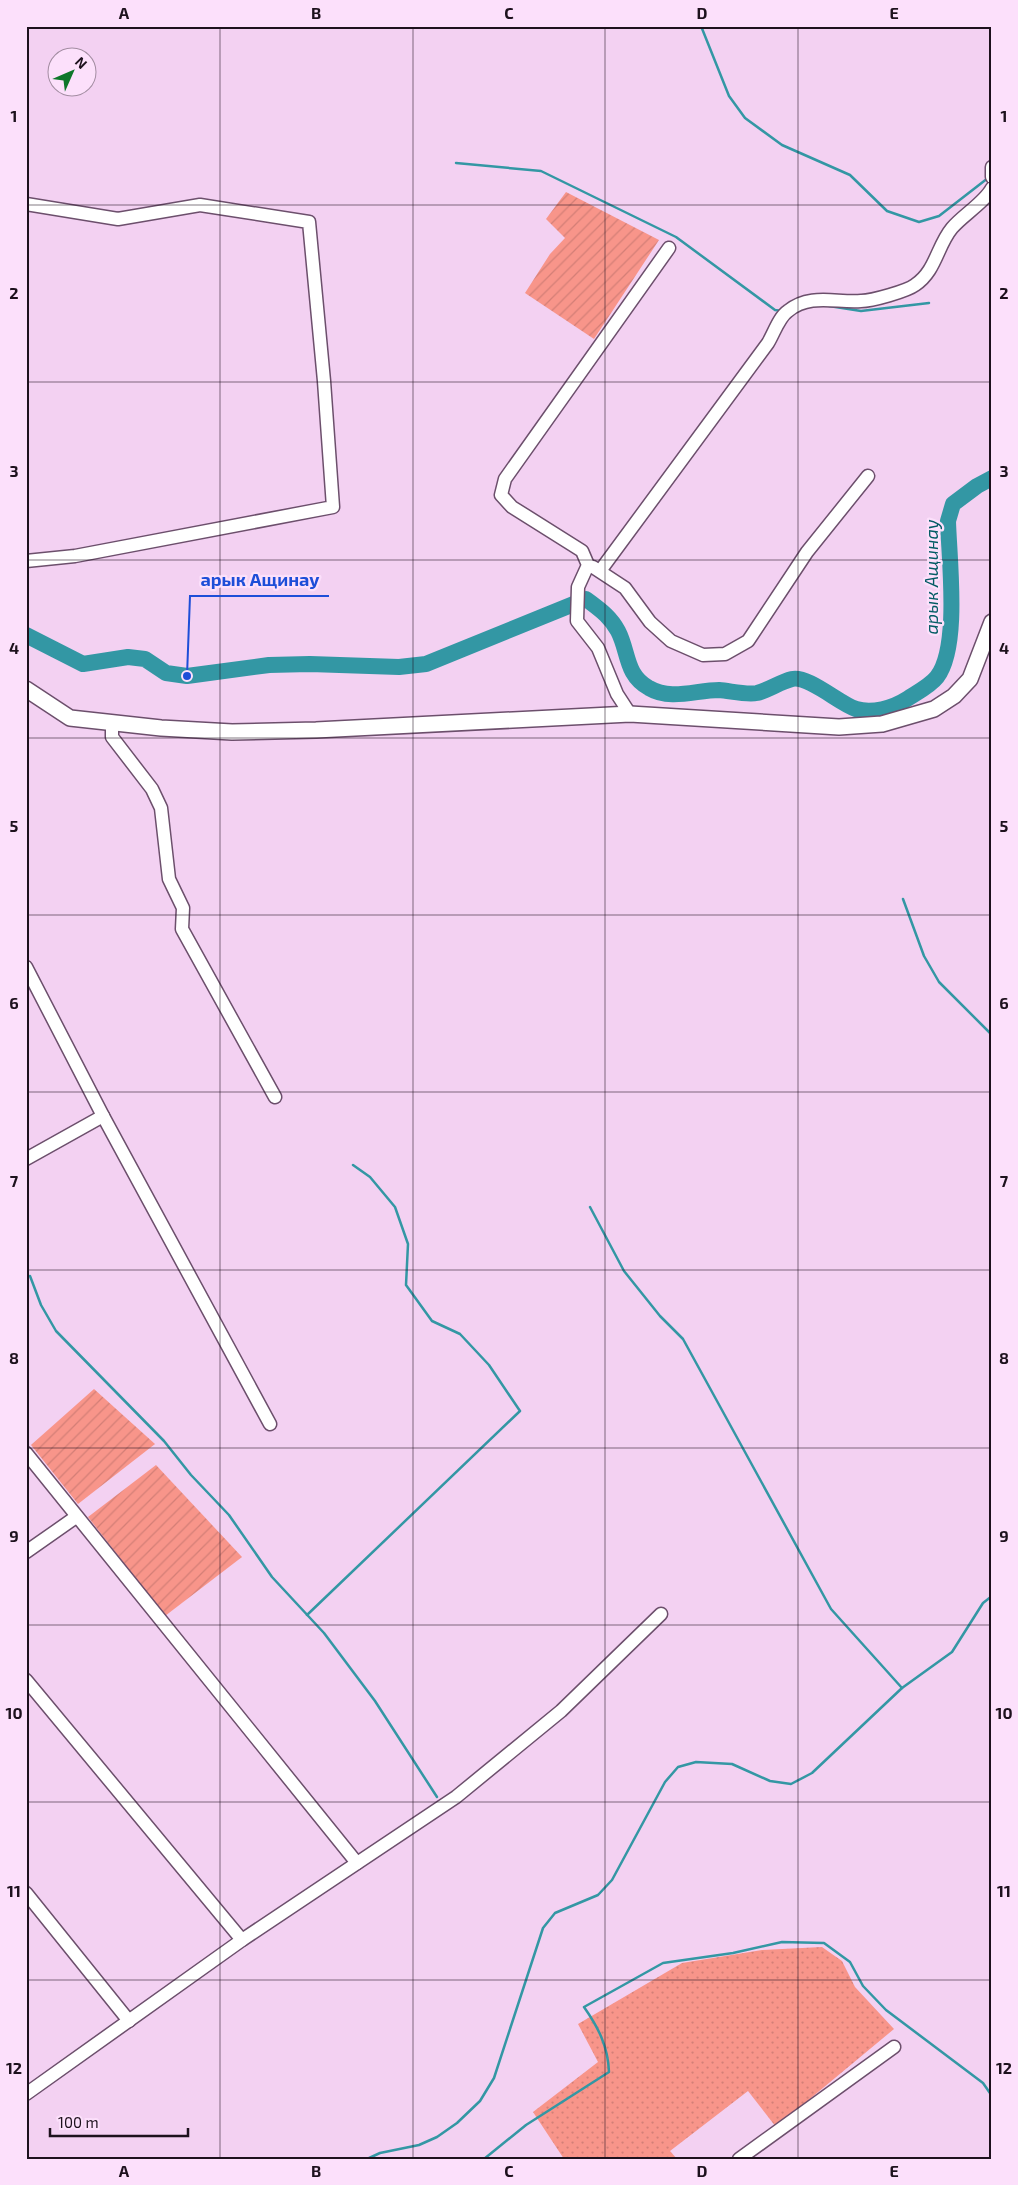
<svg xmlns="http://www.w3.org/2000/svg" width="1018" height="2185" font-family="'Exo 2',sans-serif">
<defs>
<pattern id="grass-dots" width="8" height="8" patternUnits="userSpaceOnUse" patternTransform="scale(1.25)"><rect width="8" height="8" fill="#f8958a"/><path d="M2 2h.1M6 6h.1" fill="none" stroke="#d47f77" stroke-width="1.8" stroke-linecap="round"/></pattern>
<pattern id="garden-furrows" width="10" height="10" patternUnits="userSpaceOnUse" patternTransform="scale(1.25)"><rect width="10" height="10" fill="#f8958a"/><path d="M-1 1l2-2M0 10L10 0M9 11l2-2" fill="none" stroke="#d47f77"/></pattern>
</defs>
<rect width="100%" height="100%" fill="#f3d1f2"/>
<!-- grass -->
<path fill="url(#grass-dots)" d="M822 1947 842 1961 855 1987 894 2029 776 2127 748 2091 670 2151 677 2159H564L533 2112 598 2062 578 2024 682 1963 762 1950Z"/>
<!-- garden -->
<g fill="url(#garden-furrows)">
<path d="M566 192 659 240 594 339 525 293 550 254 565 238 546 219Z"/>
<path d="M94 1389 155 1444 78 1504 31 1445Z"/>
<path d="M156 1465 242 1557 165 1616 88 1517Z"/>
</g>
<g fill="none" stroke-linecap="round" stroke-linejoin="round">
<!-- stream -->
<g stroke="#3397a4" stroke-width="2.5">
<path d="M701 26 729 96 745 118 782 145 850 175 887 211 919 222 939 216 988 178"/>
<path d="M456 163 541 171 676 237 775 310 782 311"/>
<path d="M829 306 861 311 929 303"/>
<path d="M903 899 924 956 939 982 992 1035"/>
<path d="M590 1207 624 1271 660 1316 683 1339 831 1609 902 1688"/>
<path d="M30 1276 41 1305 56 1331 164 1441 191 1475 229 1515 272 1577 324 1633 375 1701 437 1797"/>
<path d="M307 1615 520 1411 489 1365 460 1334 432 1321 406 1285 408 1244 395 1207 370 1177 353 1165"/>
<path d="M367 2159 380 2153 419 2145 437 2137 457 2123 480 2101 494 2078 543 1928 555 1913 598 1895 612 1880 665 1782 678 1767 696 1762 732 1764 770 1781 791 1784 812 1773 902 1688 952 1652 983 1603 992 1596"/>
<path d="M484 2159 526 2125 609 2072C608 2046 598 2027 584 2007L663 1963 733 1953 782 1942 824 1943 850 1962 863 1986 886 2010 983 2083 992 2096"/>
</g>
<!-- river -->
<path stroke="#3397a4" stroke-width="16" d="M26 635 83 664 128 657 145 659 166 673 187 676 269 665 310 664 399 667 426 664 586 599C599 609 610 616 618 631 629 652 625 675 649 688 671 701 696 690 719 690 731 691 746 695 757 693 769 690 780 682 792 679 808 675 840 704 856 709 872 714 893 708 907 699 916 693 930 686 937 677 960 647 949 559 948 521L953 504 977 486 992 478"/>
<!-- minor casing -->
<g stroke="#6c4f6c" stroke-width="15">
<g id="minor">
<path d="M992 167V177"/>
<path d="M26 204 118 219 200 205 309 222 324 381 333 507 75 556 26 561"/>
<path d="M593 567 625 588 650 622 671 641 703 655 725 654 748 641 807 552 868 476"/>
<path d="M600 571 768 343C774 333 779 317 788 311 810 293 836 303 861 301 872 301 907 291 915 285 936 271 937 246 952 228 963 215 985 202 992 188"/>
<path d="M630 714 617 694 598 648 577 621 578 587 588 565 582 551 512 507 501 495 505 479 669 248"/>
<path d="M112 722V737L152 789 161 808 169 879 183 908 182 929 275 1097"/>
<path d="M26 967 103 1116 270 1424"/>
<path d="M26 1159 103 1116"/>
<path d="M26 1453 357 1863"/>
<path d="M26 1552 76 1517"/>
<path d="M26 1680 242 1940"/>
<path d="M26 1893 129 2021"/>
<path d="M26 2094 242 1940 456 1797 561 1711 661 1614"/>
<path d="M739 2159 894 2047"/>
</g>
</g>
<!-- major casing -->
<g stroke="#6c4f6c" stroke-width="18">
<path id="major" d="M26 689 70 718 161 728 232 732 316 730 630 714 839 727 882 724 934 709 954 696 970 679 992 622"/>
</g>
<!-- minor -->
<use href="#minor" stroke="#fff" stroke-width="12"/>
<!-- major -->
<use href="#major" stroke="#fff" stroke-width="15"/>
</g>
<!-- grid -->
<path fill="none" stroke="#1d111d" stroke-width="1" stroke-opacity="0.55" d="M220 26V2159M413 26V2159M605 26V2159M798 26V2159M26 205H992M26 382H992M26 560H992M26 738H992M26 915H992M26 1092H992M26 1270H992M26 1448H992M26 1625H992M26 1802H992M26 1980H992"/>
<g text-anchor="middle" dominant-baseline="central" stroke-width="4.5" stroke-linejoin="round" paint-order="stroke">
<!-- water labels -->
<g font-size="18" font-style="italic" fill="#045c65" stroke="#fce0fb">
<text transform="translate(931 577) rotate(-90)">арык Ащинау</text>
</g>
</g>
<!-- callouts -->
<path fill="none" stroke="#1d4ed8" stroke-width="2" d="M187 676L190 596H329"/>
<circle fill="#1d4ed8" stroke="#fce0fb" stroke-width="2" cx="187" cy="676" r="5"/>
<g font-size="18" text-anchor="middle" font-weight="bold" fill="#1d4ed8" stroke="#fce0fb" stroke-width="4.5" stroke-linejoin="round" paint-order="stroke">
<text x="260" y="586">арык Ащинау</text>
</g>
<!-- border -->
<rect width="1018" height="2185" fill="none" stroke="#fce0fb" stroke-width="55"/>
<!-- north arrow -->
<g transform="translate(72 72) rotate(45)"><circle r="24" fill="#fce0fb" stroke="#a38da2"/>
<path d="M0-4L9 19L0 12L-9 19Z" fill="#0e772a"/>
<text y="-8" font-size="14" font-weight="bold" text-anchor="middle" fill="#1d111d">N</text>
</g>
<!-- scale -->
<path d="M50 2128v8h138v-8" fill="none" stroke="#1d111d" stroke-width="2.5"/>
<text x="58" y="2128" font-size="15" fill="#1d111d" stroke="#fce0fb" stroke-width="4" paint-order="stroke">100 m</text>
<rect x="28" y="28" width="962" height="2130" fill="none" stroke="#1d111d" stroke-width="2"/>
<g font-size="16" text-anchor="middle" font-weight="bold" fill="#1d111d">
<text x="124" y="19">A</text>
<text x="316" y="19">B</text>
<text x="509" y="19">C</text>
<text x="702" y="19">D</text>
<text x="894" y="19">E</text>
<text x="14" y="122">1</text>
<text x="1004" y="122">1</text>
<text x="14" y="299">2</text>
<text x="1004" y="299">2</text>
<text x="14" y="477">3</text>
<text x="1004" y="477">3</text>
<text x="14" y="654">4</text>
<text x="1004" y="654">4</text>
<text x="14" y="832">5</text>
<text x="1004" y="832">5</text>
<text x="14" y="1009">6</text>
<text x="1004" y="1009">6</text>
<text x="14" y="1187">7</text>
<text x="1004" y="1187">7</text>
<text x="14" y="1364">8</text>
<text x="1004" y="1364">8</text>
<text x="14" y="1542">9</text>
<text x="1004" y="1542">9</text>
<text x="14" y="1719">10</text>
<text x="1004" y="1719">10</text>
<text x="14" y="1897">11</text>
<text x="1004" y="1897">11</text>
<text x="14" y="2074">12</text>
<text x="1004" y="2074">12</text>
<text x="124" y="2177">A</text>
<text x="316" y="2177">B</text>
<text x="509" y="2177">C</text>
<text x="702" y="2177">D</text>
<text x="894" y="2177">E</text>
</g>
</svg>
